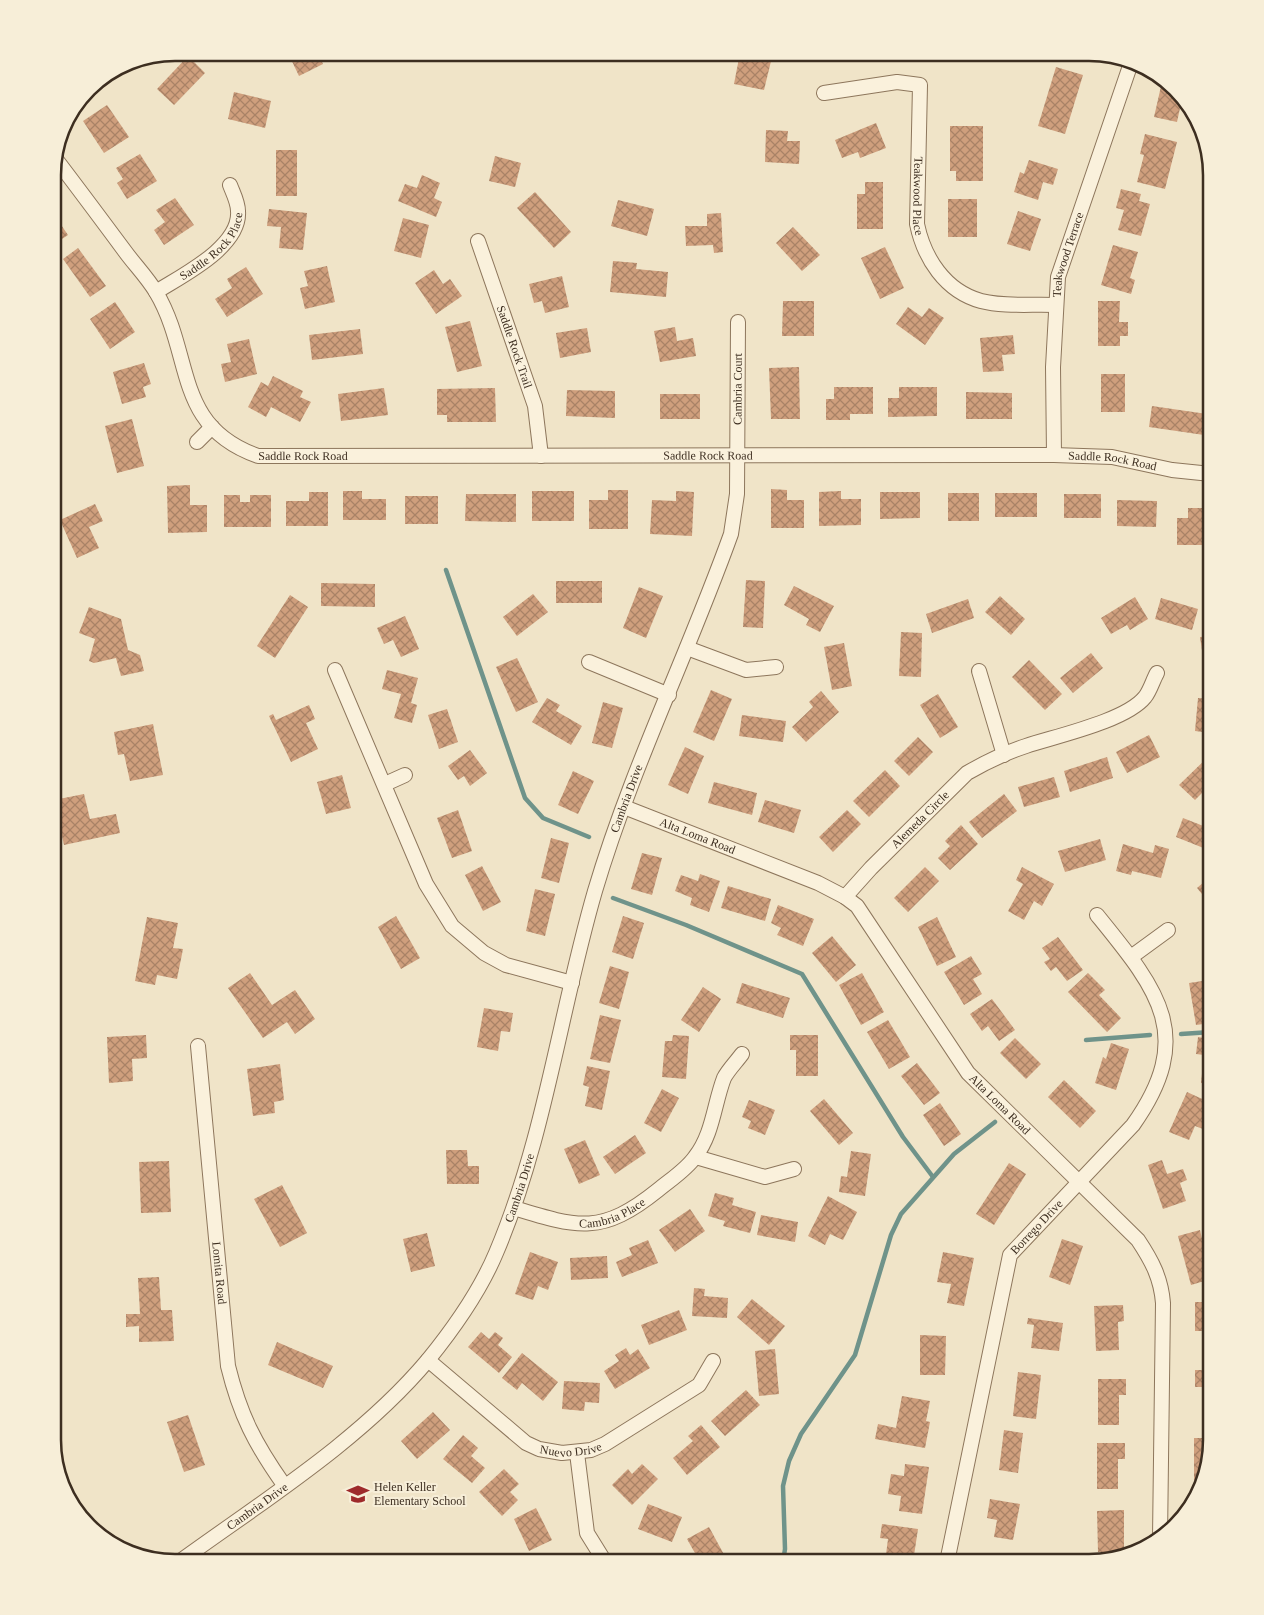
<svg xmlns="http://www.w3.org/2000/svg" width="1264" height="1615" font-family="'Times New Roman',serif">
<defs>
<pattern id="building-cross-hatch" width="8" height="8" patternUnits="userSpaceOnUse" patternTransform="scale(1.25)"><rect width="8" height="8" fill="#cf9f7d"/><path d="M0 0l8 8M0 8l8-8" fill="none" stroke="#a98266"/></pattern>
</defs>
<rect width="100%" height="100%" fill="#f0e4c8"/>
<g fill="none" stroke-linecap="round" stroke-linejoin="round">
<!-- stream -->
<g stroke="#6f938a" stroke-width="4.5">
<path d="M446 570 525 798 543 818 589 837"/>
<path d="M613 898 686 925 802 974 903 1137 933 1177"/>
<path d="M1181 1034 1211 1032"/>
<path d="M1086 1040 1150 1035"/>
<path d="M783 1562 785 1549 783 1486 789 1461 801 1434 855 1355 891 1235 901 1214 954 1154 995 1122"/>
</g>
</g>
<!-- building -->
<g fill="url(#building-cross-hatch)">
<path d="M288 53H318L323 64 299 76Z"/>
<path d="M740 53H773L764 90 734 84Z"/>
<path d="M188 56 205 73 174 105 157 89Z"/>
<path d="M1056 67 1083 75 1065 134 1038 126Z"/>
<path d="M1162 82 1182 99 1177 122 1154 117Z"/>
<path d="M234 92 271 101 265 128 228 119Z"/>
<path d="M107 105 129 137 104 153 83 121Z"/>
<path d="M876 123 886 148 860 158 858 152 842 158 835 140Z"/>
<path d="M950 126H983V181H956V171H950Z"/>
<path d="M766 130 788 131 787 141H800L799 164 765 162Z"/>
<path d="M1145 134 1177 142 1165 189 1137 182 1144 155 1140 154Z"/>
<rect x="276" y="150" width="21" height="46"/>
<path d="M140 154 157 181 127 199 117 183 123 179 116 168Z"/>
<path d="M495 156 521 163 515 187 489 181Z"/>
<path d="M1029 160 1058 169 1053 185 1043 182 1038 200 1014 192 1020 172 1024 174Z"/>
<path d="M422 175 440 183 434 198 442 202 436 217 398 201 405 184 417 188Z"/>
<path d="M865 182H883V229H857V194H865Z"/>
<path d="M1121 189 1141 194 1139 201 1150 204 1141 236 1118 230 1124 210 1116 208Z"/>
<path d="M535 192 571 232 554 248 517 208Z"/>
<path d="M175 198 194 225 164 245 154 230 165 222 156 210Z"/>
<rect x="948" y="199" width="29" height="38"/>
<path d="M618 200 654 209 647 236 611 226Z"/>
<path d="M269 209 307 213 303 250 279 248 281 227 267 226Z"/>
<path d="M1018 211 1041 219 1030 251 1007 244Z"/>
<path d="M53 213 68 235 53 245Z"/>
<path d="M721 213 723 252 714 253 713 245 686 246 685 226H707V214Z"/>
<path d="M403 218 429 225 421 258 394 251Z"/>
<path d="M793 227 820 255 802 271 776 243Z"/>
<path d="M1113 245 1138 252 1130 278 1135 280 1131 294 1101 285Z"/>
<path d="M885 247 904 288 880 299 861 258Z"/>
<path d="M78 248 106 286 90 297 63 259Z"/>
<path d="M613 261 637 263 636 269 668 272 666 297 610 292Z"/>
<path d="M327 266 335 302 305 309 300 288 308 286 304 271Z"/>
<path d="M246 267 263 294 227 317 215 299 232 288 227 279Z"/>
<path d="M434 270 443 284 450 279 462 296 436 314 415 283Z"/>
<path d="M562 276 569 307 545 313 542 301 534 303 529 284Z"/>
<path d="M783 301H814V336H782Z"/>
<path d="M1098 301H1120L1119 322H1128V336H1120V346H1098Z"/>
<path d="M115 302 135 332 110 349 90 319Z"/>
<path d="M908 307 922 317 929 308 944 318 925 345 896 324Z"/>
<path d="M470 321 482 366 457 372 445 327Z"/>
<path d="M675 327 677 341 693 338 696 356 660 362 654 331Z"/>
<path d="M587 328 591 352 560 358 556 333Z"/>
<path d="M360 329 363 354 312 360 309 335Z"/>
<path d="M1013 335 1015 354 1002 355 1004 371 983 372 980 338Z"/>
<path d="M249 339 257 374 225 382 221 364 231 362 227 344Z"/>
<path d="M144 363 151 384 143 387 146 397 122 404 113 372Z"/>
<path d="M799 367 800 419H771L769 368Z"/>
<rect x="1101" y="374" width="24" height="38"/>
<path d="M273 376 303 391 300 397 311 402 300 422 271 407 266 417 248 407 261 382 268 386Z"/>
<path d="M834 387H873V414H850V420H826V399H834Z"/>
<path d="M899 387H937V416L888 417V398H899Z"/>
<path d="M384 388 388 415 341 421 338 394Z"/>
<path d="M495 388 496 422H447V415H437V389Z"/>
<path d="M567 390 615 391V418L566 416Z"/>
<path d="M966 392 1012 393V419H966Z"/>
<rect x="660" y="394" width="40" height="25"/>
<path d="M1152 406 1207 414 1204 435 1149 427Z"/>
<path d="M132 419 144 466 117 473 105 426Z"/>
<path d="M190 485V505H207V532L168 533 167 486Z"/>
<path d="M771 489 787 490V500H804V528H771Z"/>
<path d="M608 490H628V529H589V500H608Z"/>
<path d="M343 491H362V499H386V520H343Z"/>
<rect x="532" y="491" width="42" height="30"/>
<path d="M676 491 694 492 692 536 650 534 652 500 676 501Z"/>
<path d="M841 491V499H861V525L819 526V492Z"/>
<path d="M309 492H328V526H286V501H309Z"/>
<path d="M880 492H920V518L880 519Z"/>
<rect x="948" y="493" width="31" height="28"/>
<rect x="995" y="493" width="42" height="24"/>
<path d="M466 494H516V522L465 521Z"/>
<rect x="1064" y="494" width="37" height="24"/>
<path d="M224 495H240V502H250V495H271V527H224Z"/>
<rect x="405" y="496" width="33" height="28"/>
<path d="M1117 500 1157 501 1156 527 1117 526Z"/>
<path d="M95 504 103 521 89 527 99 548 77 558 60 520Z"/>
<path d="M1188 508H1211V545H1177V518H1188Z"/>
<path d="M746 580 765 581 763 628 743 627Z"/>
<rect x="556" y="581" width="46" height="22"/>
<path d="M321 583 375 584V607L321 606Z"/>
<path d="M794 586 834 606 820 632 806 625 809 619 784 605Z"/>
<path d="M639 587 663 596 646 638 623 628Z"/>
<path d="M533 594 548 612 517 636 503 617Z"/>
<path d="M290 595 308 607 275 658 257 646Z"/>
<path d="M1000 596 1025 619 1011 635 985 612Z"/>
<path d="M1135 597 1148 619 1130 630 1127 625 1111 634 1101 618Z"/>
<path d="M1161 598 1198 609 1192 630 1155 619Z"/>
<path d="M968 599 974 618 932 633 926 614Z"/>
<path d="M89 607 121 619 128 650 140 655 144 671 121 676 116 658 94 663 89 661 95 639 79 633Z"/>
<path d="M405 616 419 649 401 657 393 640 384 644 377 628Z"/>
<path d="M901 632 922 633 921 677 899 676Z"/>
<path d="M1211 636V676L1206 677 1200 637Z"/>
<path d="M844 643 852 686 832 690 824 647Z"/>
<path d="M1091 653 1103 668 1073 693 1060 678Z"/>
<path d="M517 658 538 702 516 712 496 667Z"/>
<path d="M1029 660 1062 694 1045 710 1012 677Z"/>
<path d="M387 670 418 678 411 703 417 705 412 723 394 718 401 694 382 689Z"/>
<path d="M711 690 732 699 714 741 693 732Z"/>
<path d="M821 691 839 712 806 742 792 727 813 707 809 702Z"/>
<path d="M938 694 958 727 940 738 920 705Z"/>
<path d="M547 698 560 705 556 711 582 726 571 745 532 722Z"/>
<path d="M1198 698 1211 699V733L1195 731Z"/>
<path d="M603 702 623 708 612 748 592 743Z"/>
<path d="M309 705 315 719 306 723 318 749 291 762 269 716 273 714 276 720Z"/>
<path d="M447 709 458 742 439 749 428 715Z"/>
<path d="M742 715 786 721 783 742 739 736Z"/>
<path d="M153 724 163 775 130 781 124 754 118 755 114 732Z"/>
<path d="M1149 735 1160 757 1127 773 1116 752Z"/>
<path d="M918 737 933 752 909 776 894 761Z"/>
<path d="M685 747 704 756 688 794 668 785Z"/>
<path d="M470 750 487 773 470 786 464 776 458 780 448 766Z"/>
<path d="M1211 754V784L1195 800 1179 785Z"/>
<path d="M1107 757 1113 778 1070 792 1064 771Z"/>
<path d="M885 770 900 786 869 817 853 801Z"/>
<path d="M573 771 594 781 578 814 558 805Z"/>
<path d="M342 775 351 808 326 814 317 782Z"/>
<path d="M1054 777 1060 797 1024 807 1018 787Z"/>
<path d="M714 782 757 793 752 815 708 803Z"/>
<path d="M84 794 90 819 116 814 120 833 64 845 54 800Z"/>
<path d="M1004 794 1017 811 982 838 969 822Z"/>
<path d="M765 800 801 810 794 833 758 822Z"/>
<path d="M458 810 472 851 452 858 437 818Z"/>
<path d="M847 810 861 824 833 852 819 837Z"/>
<path d="M1183 818 1211 829V851L1176 837Z"/>
<path d="M961 825 978 844 950 870 938 858 950 846 945 841Z"/>
<path d="M551 838 569 843 559 883 541 878Z"/>
<path d="M1100 839 1106 860 1065 872 1058 851Z"/>
<path d="M1123 844 1153 853 1155 845 1169 849 1161 878 1132 871 1131 875 1116 871Z"/>
<path d="M642 853 662 858 652 895 631 889Z"/>
<path d="M482 866 501 902 483 911 465 875Z"/>
<path d="M925 867 939 881 908 912 894 898Z"/>
<path d="M1022 867 1054 884 1042 906 1034 901 1024 920 1008 911 1023 884 1016 880Z"/>
<path d="M700 874 720 881 709 912 690 905 692 898 675 891 681 875 698 881Z"/>
<path d="M1211 876V905L1197 888Z"/>
<path d="M728 886 771 899 765 921 721 908Z"/>
<path d="M535 889 555 894 545 936 526 931Z"/>
<path d="M778 905 814 919 803 946 777 935 781 928 771 923Z"/>
<path d="M396 916 420 958 401 969 378 927Z"/>
<path d="M623 916 644 923 633 959 612 952Z"/>
<path d="M147 917 178 923 173 948 183 949 177 979 157 975 155 985 135 981Z"/>
<path d="M937 917 956 957 937 966 918 927Z"/>
<path d="M832 936 856 965 836 982 812 953Z"/>
<path d="M1058 937 1083 970 1067 981 1056 967 1051 971 1044 962 1050 959 1042 948Z"/>
<path d="M971 956 982 974 973 979 982 994 964 1005 944 972Z"/>
<path d="M610 966 629 972 619 1009 599 1003Z"/>
<path d="M250 973 272 1005 295 990 315 1019 295 1034 287 1022 263 1038 228 988Z"/>
<path d="M862 973 884 1012 861 1025 839 985Z"/>
<path d="M1088 973 1105 990 1099 995 1121 1018 1107 1032 1068 992Z"/>
<path d="M1209 980 1211 1023 1196 1025 1189 983Z"/>
<path d="M742 983 790 998 783 1018 736 1003Z"/>
<path d="M703 987 721 999 699 1032 681 1020Z"/>
<path d="M992 999 1015 1030 999 1041 988 1026 982 1031 970 1014Z"/>
<path d="M484 1008 513 1013 510 1032 501 1031 498 1051 477 1047Z"/>
<path d="M600 1015 621 1020 610 1063 590 1059Z"/>
<path d="M888 1020 910 1057 889 1069 867 1032Z"/>
<path d="M146 1035 147 1058 132 1059 133 1081 109 1083 107 1037Z"/>
<path d="M673 1035 689 1036 686 1079 662 1077 665 1041H672Z"/>
<path d="M790 1035H818V1076H796V1050H790Z"/>
<path d="M1198 1037 1211 1039V1084L1201 1083 1204 1055 1196 1054Z"/>
<path d="M1015 1038 1041 1064 1026 1079 1000 1053Z"/>
<path d="M1111 1043 1129 1049 1116 1090 1095 1083 1103 1057 1106 1059Z"/>
<path d="M917 1063 940 1093 924 1105 901 1076Z"/>
<path d="M280 1064 284 1100 274 1102 275 1113 253 1116 247 1069Z"/>
<path d="M587 1066 610 1071 602 1110 585 1106 589 1087 583 1085Z"/>
<path d="M1064 1080 1096 1111 1080 1128 1048 1097Z"/>
<path d="M662 1089 679 1098 661 1132 644 1123Z"/>
<path d="M1187 1092 1211 1103V1110L1203 1129 1195 1126 1189 1140 1169 1132Z"/>
<path d="M824 1099 853 1133 839 1145 810 1111Z"/>
<path d="M749 1100 775 1110 765 1135 748 1128 751 1121 742 1117Z"/>
<path d="M940 1103 961 1134 944 1146 923 1115Z"/>
<path d="M635 1135 646 1153 615 1174 603 1157Z"/>
<path d="M585 1140 600 1175 579 1184 564 1149Z"/>
<path d="M446 1150H467L468 1166H479V1184H447Z"/>
<path d="M851 1151 871 1154 865 1196 839 1192 841 1176 847 1177Z"/>
<path d="M1162 1160 1167 1174 1183 1169 1187 1180 1180 1183 1186 1201 1163 1209 1148 1165Z"/>
<path d="M169 1161 171 1212 141 1213 139 1162Z"/>
<path d="M1009 1163 1026 1174 994 1225 976 1214Z"/>
<path d="M282 1185 307 1233 280 1247 254 1199Z"/>
<path d="M715 1193 734 1198 732 1205 756 1212 750 1233 723 1226 725 1221 708 1216Z"/>
<path d="M828 1196 857 1212 843 1240 830 1234 825 1245 808 1236Z"/>
<path d="M690 1209 705 1231 675 1252 659 1230Z"/>
<path d="M761 1215 798 1222 795 1242 757 1235Z"/>
<path d="M1200 1230 1211 1279 1191 1285 1178 1236Z"/>
<path d="M427 1233 435 1266 411 1272 403 1239Z"/>
<path d="M1062 1239 1083 1246 1070 1285 1049 1277Z"/>
<path d="M648 1240 658 1263 622 1277 616 1262 632 1255 629 1248Z"/>
<path d="M530 1252 558 1262 548 1290 538 1286 533 1300 515 1294Z"/>
<path d="M943 1252 974 1258 964 1306 947 1303 951 1284 937 1282Z"/>
<path d="M607 1256 608 1278 571 1280 570 1258Z"/>
<path d="M159 1277 161 1310H172L174 1341 139 1342V1326L126 1327V1314H140L138 1278Z"/>
<path d="M694 1288 705 1289 704 1296 728 1298 727 1318 692 1316Z"/>
<path d="M752 1299 785 1326 769 1345 737 1317Z"/>
<rect x="1195" y="1302" width="16" height="29"/>
<path d="M1123 1305 1124 1321 1118 1322 1119 1350 1096 1351 1094 1306Z"/>
<path d="M679 1310 687 1330 649 1345 641 1325Z"/>
<path d="M1028 1318 1063 1323 1059 1351 1031 1348 1034 1325 1027 1324Z"/>
<path d="M481 1332 489 1339 495 1332 503 1338 498 1345 512 1357 499 1373 468 1347Z"/>
<path d="M920 1335 946 1336 945 1375H920Z"/>
<path d="M277 1342 333 1366 323 1388 268 1365Z"/>
<path d="M626 1348 630 1355 638 1349 650 1368 615 1389 604 1371 619 1361 615 1355Z"/>
<path d="M775 1349 779 1394 759 1396 755 1351Z"/>
<path d="M522 1353 558 1382 543 1401 522 1383 517 1390 502 1378Z"/>
<path d="M1195 1370H1211V1416H1202V1387H1195Z"/>
<path d="M1018 1372 1041 1375 1036 1419 1013 1416Z"/>
<path d="M1098 1379H1126V1395H1119V1425H1098Z"/>
<path d="M564 1381 600 1383 599 1403 585 1402 584 1411 562 1409Z"/>
<path d="M746 1390 760 1405 725 1436 711 1421Z"/>
<path d="M902 1396 930 1401 926 1421 930 1422 925 1448 875 1439 878 1424 896 1428Z"/>
<path d="M433 1412 450 1430 417 1459 401 1441Z"/>
<path d="M188 1415 205 1465 184 1472 167 1422Z"/>
<path d="M701 1425 720 1447 687 1475 673 1458 693 1441 688 1436Z"/>
<path d="M1004 1430 1023 1433 1018 1473 999 1470Z"/>
<path d="M463 1435 478 1448 471 1456 485 1468 472 1483 443 1459Z"/>
<path d="M1194 1438H1211L1201 1480H1194Z"/>
<path d="M1097 1443H1125V1459H1118V1489H1097Z"/>
<path d="M642 1464 658 1479 632 1505 612 1485 628 1469 632 1474Z"/>
<path d="M905 1464 929 1467 922 1514 899 1511 901 1496 888 1494 891 1474 904 1476Z"/>
<path d="M504 1469 519 1484 510 1492 518 1500 502 1516 479 1492Z"/>
<path d="M990 1499 1020 1504 1013 1540 994 1537 997 1520 987 1518Z"/>
<path d="M648 1504 682 1517 672 1542 638 1529Z"/>
<path d="M536 1508 552 1540 529 1551 514 1519Z"/>
<path d="M1124 1510V1552H1098L1097 1511Z"/>
<path d="M882 1524 918 1529 913 1562H885L888 1539 880 1538Z"/>
<path d="M709 1527 727 1560 722 1562H700L687 1539Z"/>
<path d="M977 1557 1007 1561V1562H976Z"/>
</g>
<g fill="none" stroke-linecap="round" stroke-linejoin="round">
<!-- minor casing -->
<g stroke="#8d765c" stroke-width="16">
<g id="minor">
<path id="s1" d="M824 93 897 82 920 85 917 224C924 258 945 291 981 301 1004 307 1031 304 1055 305"/>
<path id="s2" d="M55 158C78 188 101 219 124 250 134 264 147 277 156 292 194 356 173 426 258 456L1054 455 1112 457 1172 470 1211 474"/>
<path id="s3" d="M478 241 535 406 541 456"/>
<path id="s4" d="M156 292C181 276 241 247 238 211 238 202 233 193 230 185"/>
<path d="M197 442 212 427"/>
<path id="s5" d="M1054 455 1053 367 1058 277 1131 63"/>
<path d="M687 648 746 670 776 667"/>
<path d="M589 662 669 695"/>
<path d="M335 670 426 884 452 926 484 953 506 965 572 983"/>
<path d="M979 671 1004 755"/>
<path d="M385 784 405 775"/>
<path id="s6" d="M624 807 818 883 845 897 857 906 968 1073 1138 1240C1152 1261 1161 1278 1163 1303L1160 1538"/>
<path id="s7" d="M845 897 871 868 967 773C986 762 1005 753 1026 746 1056 736 1126 721 1145 697 1150 691 1153 680 1157 673"/>
<path d="M1131 957 1168 930"/>
<path id="s8" d="M198 1046 228 1366C240 1415 255 1444 284 1485"/>
<path d="M696 1157 765 1177 794 1169"/>
<path id="s9" d="M514 1208C579 1228 602 1235 658 1190 670 1180 686 1170 695 1157 713 1134 714 1104 724 1078 728 1070 737 1061 742 1054"/>
<path id="s10" d="M428 1360 526 1443 539 1449 562 1453 591 1450 605 1444 699 1385 713 1361"/>
<path d="M577 1453 587 1533 605 1562"/>
<path id="s11" d="M179 1562C263 1501 361 1440 428 1360 454 1328 480 1291 496 1253 545 1138 560 1011 595 891 631 769 688 654 731 534L737 494 738 322"/>
<path id="s12" d="M947 1562 1010 1255 1133 1125C1197 1035 1157 989 1097 915"/>
</g>
</g>
<!-- minor -->
<use href="#minor" stroke="#faf1dc" stroke-width="14"/>
</g>
<!-- icons -->
<defs>
<g id="school-bare" transform="scale(1.725)"><path d="M0-5L7-2L0 1L-7-2ZM-4 1L0 2.5L4 1V4Q0 6-4 4Z" fill="#9e2a2b" stroke="#f7eed8" stroke-width="2.5" paint-order="stroke"/></g>
</defs>
<g fill-rule="evenodd">
<use href="#school-bare" x="358" y="1494"/>
</g>
<g text-anchor="middle" dominant-baseline="central" stroke-width="4" stroke-linejoin="round" paint-order="stroke">
<!-- street labels -->
<g font-size="12" fill="#3d2e20" stroke="#f7eed8">
<text stroke="none"><textPath href="#s1" startOffset="208">Teakwood Place</textPath></text>
<text stroke="none"><textPath href="#s4" startOffset="74">Saddle Rock Place</textPath></text>
<text stroke="none"><textPath href="#s5" startOffset="202">Teakwood Terrace</textPath></text>
<text stroke="none"><textPath href="#s3" startOffset="112">Saddle Rock Trail</textPath></text>
<text stroke="none"><textPath href="#s11" startOffset="1352">Cambria Court</textPath></text>
<text stroke="none"><textPath href="#s2" startOffset="820">Saddle Rock Road</textPath></text>
<text stroke="none"><textPath href="#s2" startOffset="415">Saddle Rock Road</textPath></text>
<text stroke="none"><textPath href="#s2" startOffset="1225">Saddle Rock Road</textPath></text>
<text stroke="none"><textPath href="#s11" startOffset="922">Cambria Drive</textPath></text>
<text stroke="none"><textPath href="#s7" startOffset="108">Alemeda Circle</textPath></text>
<text stroke="none"><textPath href="#s6" startOffset="79">Alta Loma Road</textPath></text>
<text stroke="none"><textPath href="#s6" startOffset="499">Alta Loma Road</textPath></text>
<text stroke="none"><textPath href="#s11" startOffset="518">Cambria Drive</textPath></text>
<text stroke="none"><textPath href="#s9" startOffset="102">Cambria Place</textPath></text>
<text stroke="none"><textPath href="#s12" startOffset="352">Borrego Drive</textPath></text>
<text stroke="none"><textPath href="#s8" startOffset="228">Lomita Road</textPath></text>
<text stroke="none"><textPath href="#s10" startOffset="175">Nuevo Drive</textPath></text>
<text stroke="none"><textPath href="#s11" startOffset="96">Cambria Drive</textPath></text>
</g>
<!-- poi labels -->
<g font-size="12" fill="#3d2e20" stroke="#f7eed8" text-anchor="start">
<text x="374" y="1487">Helen Keller<tspan x="374" dy="14">Elementary School</tspan></text>
</g>
</g>
<!-- crop -->
<path d="M0 0H1264V1615H0ZM175 61H1089A114 114 0 0 1 1203 175V1440A114 114 0 0 1 1089 1554H175A114 114 0 0 1 61 1440V175A114 114 0 0 1 175 61Z" fill="#f7eed8" fill-rule="evenodd"/>
<path fill="none" stroke="#3d2e20" stroke-width="2.5" d="M175 61H1089A114 114 0 0 1 1203 175V1440A114 114 0 0 1 1089 1554H175A114 114 0 0 1 61 1440V175A114 114 0 0 1 175 61Z"/>
</svg>
